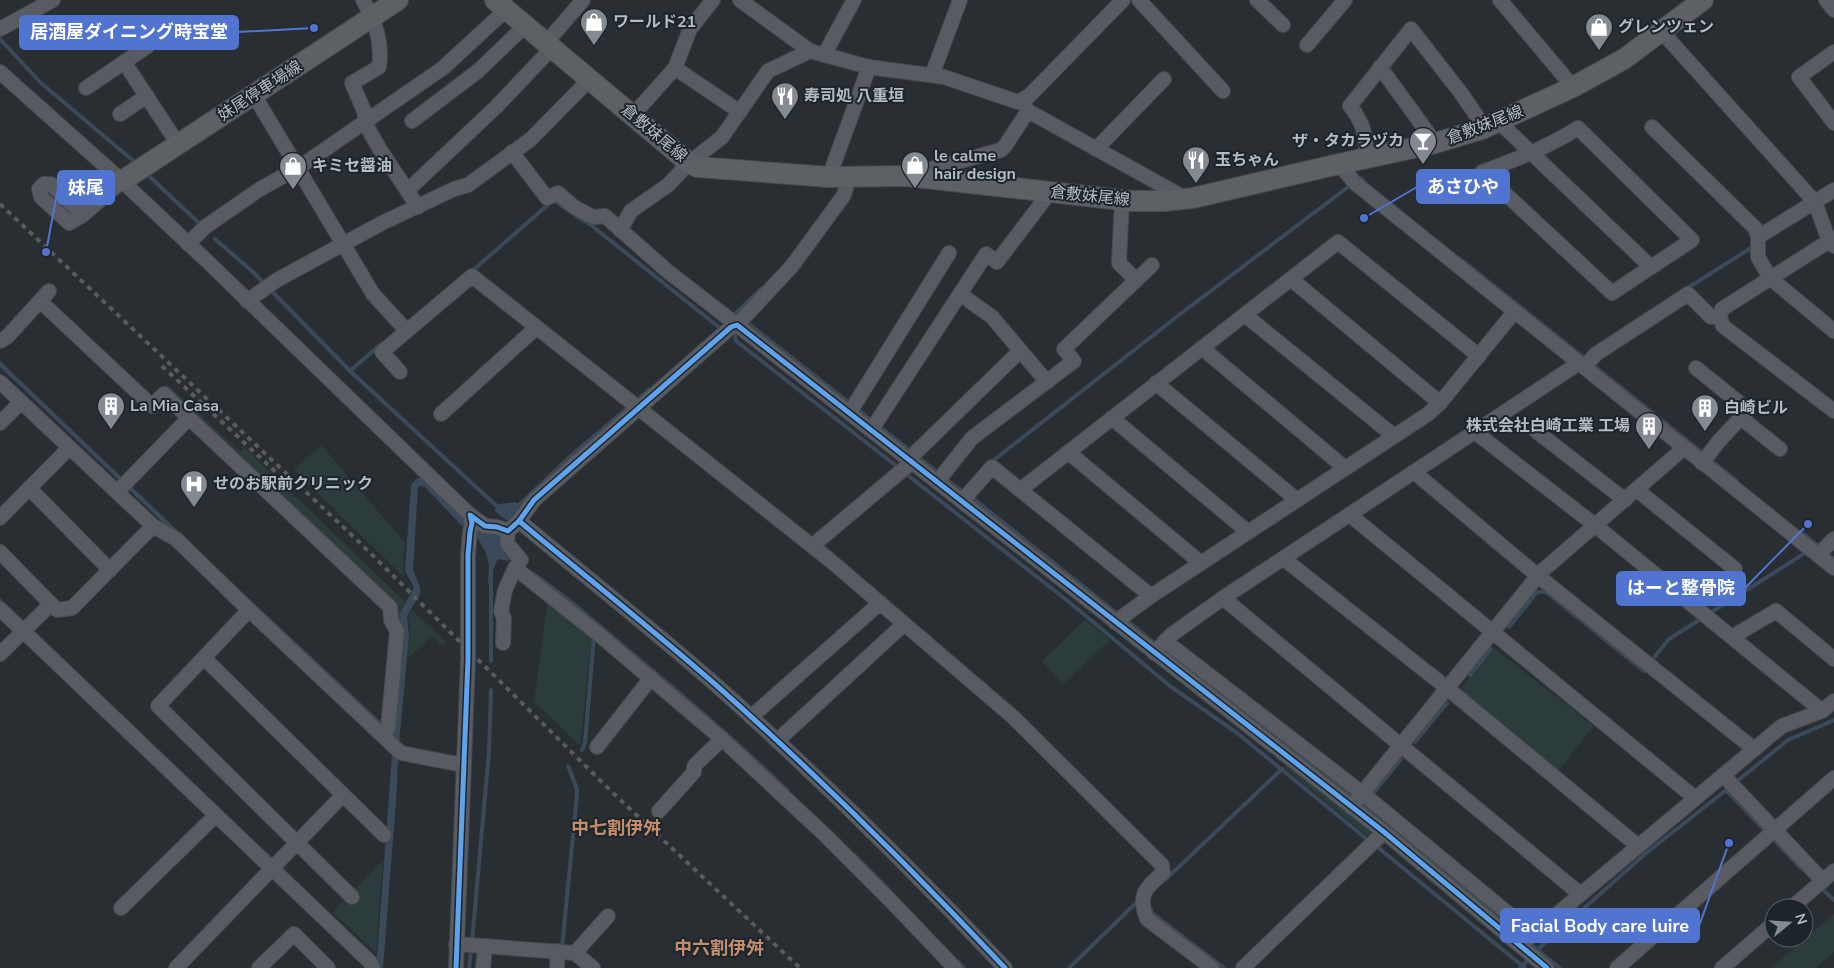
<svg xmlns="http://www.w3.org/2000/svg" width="1834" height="968" font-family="'Nunito Sans','Noto Sans JP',sans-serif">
<rect width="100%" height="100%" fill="#292e33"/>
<!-- green -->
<g fill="#2c3c3c">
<path d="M167 384 241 452 245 448 405 602 398 615 400 630 396 622 163 390Z"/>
<path d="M321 445 405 543 403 570 405 578 294 470Z"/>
<path d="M548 599 592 635 580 746 534 701Z"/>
<path d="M412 610 446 642 442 646 432 636 408 658 410 627 408 616Z"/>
<path d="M1085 620 1110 640 1063 684 1042 661Z"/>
<path d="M1495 649 1594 726 1557 772 1459 691 1491 651Z"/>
<path d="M1289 765 1376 833 1371 839 1285 768Z"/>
<path d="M383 860 376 953 333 912Z"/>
<path d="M1834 914V952L1816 968H1771Z"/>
</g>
<!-- water -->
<g fill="#3a4a5a">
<path d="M0 361 242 592 391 731 401 633 399 615 414 587 405 571 411 485 416 479 423 477 500 535 499 541 511 556 509 561 498 559 493 570V583H488L489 565 486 553 475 533 461 525 425 487 422 486 418 487 413 570 420 587V594L407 616 409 636 398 754 397 788 383 968H377L0 604V598L204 793 370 954 377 957 393 742 0 367Z"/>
<path d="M515 502 522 506 513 521C504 521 500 515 494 510L500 504Z"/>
</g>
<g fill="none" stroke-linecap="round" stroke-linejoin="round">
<!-- stream -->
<g stroke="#3a4a5a" stroke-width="4">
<path d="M0 39 41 83 137 164"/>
<path d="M149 176 202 226"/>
<path d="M1361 178 1366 184"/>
<path d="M576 216 591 225 720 328"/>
<path d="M215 239 253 272 350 371 501 510"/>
<path d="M1463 261 1704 454"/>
<path d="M472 271 550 203 555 201 566 209"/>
<path d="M1686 289 1754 246"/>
<path d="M732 317 761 289"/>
<path d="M745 321 964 493"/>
<path d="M734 330 736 341 899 468"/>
<path d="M350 371 381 344"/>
<path d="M1709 459 1737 481"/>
<path d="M990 463 1179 315 1348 187"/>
<path d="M905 473 1069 602 1170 686 1237 733 1369 841"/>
<path d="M970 496 1119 615"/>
<path d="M517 507 572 455 650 389"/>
<path d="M1801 532 1821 548"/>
<path d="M1826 553 1834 559"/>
<path d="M533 574C564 595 593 620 622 645 679 692 735 740 788 791"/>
<path d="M1125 619 1158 646"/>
<path d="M1509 627 1537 592H1546L1644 671"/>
<path d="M1652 660 1669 639 1805 553"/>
<path d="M491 661V579"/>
<path d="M1183 666 1354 798"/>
<path d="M1470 675 1491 649"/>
<path d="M1415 742 1447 703"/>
<path d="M582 750 585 743 594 635"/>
<path d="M1736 782 1788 740 1834 720"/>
<path d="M1726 790 1802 869"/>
<path d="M1375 791 1401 759"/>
<path d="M1359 802 1523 938"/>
<path d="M1375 845 1525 968"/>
<path d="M854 855 888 889"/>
<path d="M1166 879 1282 769"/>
<path d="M1819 886 1834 900"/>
<path d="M1151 909 1152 913 1224 968"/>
<path d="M472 942 489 751 491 690"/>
<path d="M1529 943 1560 968"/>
<path d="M562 948 577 795V789L568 766"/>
<path d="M1537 950 1645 854 1730 787"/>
<path d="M957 961 964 968"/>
<path d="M469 968 471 949"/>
<path d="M1069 968 1136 903 1139 902"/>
<path d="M1520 968 1528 960"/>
</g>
<!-- street casing -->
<g stroke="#464a4e" stroke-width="16">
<g id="street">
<path d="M363 0C375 22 383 42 379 67L352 83 365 113V123L379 148 418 207"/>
<path d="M740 0 810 51 869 67"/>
<path d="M1139 0 1223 91"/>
<path d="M1257 0 1283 25"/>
<path d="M1500 0 1573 87"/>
<path d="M1826 0 1834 10"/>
<path d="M0 29 53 0"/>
<path d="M1662 32 1815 202 1829 241 1834 246"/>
<path d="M546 43 583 0"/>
<path d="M1307 45 1345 0"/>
<path d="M1834 52 1799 77 1834 123"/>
<path d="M824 55 854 0"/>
<path d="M124 62 178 144"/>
<path d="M1380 67 1428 133 1432 144"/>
<path d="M675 68 740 112"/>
<path d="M0 72 122 181 209 263 470 515"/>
<path d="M932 75 960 0"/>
<path d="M86 88 148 46"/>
<path d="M254 95 373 294 406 330"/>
<path d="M1022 100 1028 111 1176 193 1180 199"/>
<path d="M120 114 147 96"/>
<path d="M633 115 675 68 690 29 713 0"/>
<path d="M412 121 478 71 526 25"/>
<path d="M1499 122 1651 267"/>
<path d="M1652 127 1755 228 1758 237V257L1770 278 1834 331"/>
<path d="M1578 128 1692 240 1612 293 1482 172C1517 159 1546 148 1578 128Z"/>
<path d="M1096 149 1164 79"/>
<path d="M512 152 547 198 558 193 574 207 593 217 605 216 666 270 737 325 792 266 844 195 849 177"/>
<path d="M1366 158C1367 136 1363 122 1350 106L1411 29 1461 93 1478 118 1482 129"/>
<path d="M1339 164 1355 183 1834 568"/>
<path d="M913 174 1001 150 1005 146 1028 111"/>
<path d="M829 177 869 67 944 77 1018 102 1029 96 1123 0"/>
<path d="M408 190 497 106 552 48"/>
<path d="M1122 200 1119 263 1136 280"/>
<path d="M83 215 51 184H44L39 189 41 197 69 223 83 215 122 181"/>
<path d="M620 230 631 211 668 185 689 163 722 137 768 71 810 51"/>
<path d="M1758 237 1834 190"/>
<path d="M1834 238 1722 309 1720 317 1723 326 1834 411"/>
<path d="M188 244 205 227 260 189 298 168 443 68 507 9"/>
<path d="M1291 279 1440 403"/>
<path d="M960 294 992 317 1047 382"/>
<path d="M40 301 152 406 164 394 189 418"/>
<path d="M247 301 277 280 382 223 454 189 468 185 531 139 589 80"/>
<path d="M1245 315 1394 436"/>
<path d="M0 341 7 337 49 291"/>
<path d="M1202 348 1345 468"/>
<path d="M1584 367 1596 354 1688 294 1711 317H1720"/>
<path d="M1696 368 1748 410 1719 441 1702 463"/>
<path d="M400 372 382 352 472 276 831 561 1013 717 1162 865 1163 873C1146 888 1137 894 1147 919L1212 968"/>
<path d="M0 382 153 526 176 539 249 610 401 753 463 765"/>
<path d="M1156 383 1297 500"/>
<path d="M850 412 949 253"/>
<path d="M441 414 537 327"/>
<path d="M1112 418 1248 532"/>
<path d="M1741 418 1780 449"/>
<path d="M0 423 21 402"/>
<path d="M872 429 986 254 997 262 1050 192"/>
<path d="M1536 431 1625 500"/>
<path d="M1475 432 1596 526 1822 711"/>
<path d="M1068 452 1201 563"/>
<path d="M909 459 1020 351"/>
<path d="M1414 472 1538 576 1754 749"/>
<path d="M937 482 972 438 1074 361 1064 349 1152 265"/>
<path d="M29 488 110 570"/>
<path d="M1020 490 1338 242 1479 356"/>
<path d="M1637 490 1735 569"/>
<path d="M117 492 189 418 390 607 391 620 397 631 388 728 384 735"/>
<path d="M962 501 992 467 1151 596"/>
<path d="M1350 515 1695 798"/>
<path d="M0 518 69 448"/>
<path d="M519 521C585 576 652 629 716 685 817 775 913 870 1005 968"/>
<path d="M508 531 507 543 521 560 515 568 597 633 722 739 825 835 889 899 955 968"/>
<path d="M812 546 912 462"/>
<path d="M0 552 57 610 72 608 153 526"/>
<path d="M1818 555 1834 539"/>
<path d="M1284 559 1447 688 1638 846"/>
<path d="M1223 598 1580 894"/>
<path d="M0 609 370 962 373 968"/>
<path d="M249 610 158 706 352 897"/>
<path d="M1115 622 1151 596 1428 414 1440 403 1515 311"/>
<path d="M1732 637 1776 611 1834 659"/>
<path d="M1165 641 1362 793 1532 933"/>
<path d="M503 643 504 619 501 611 505 590 515 568"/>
<path d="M1154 653 1171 635 1223 598 1579 363"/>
<path d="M0 654 51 604"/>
<path d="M204 658 384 835"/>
<path d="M751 717 880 603"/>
<path d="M777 741 904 624"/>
<path d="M597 747 651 678"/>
<path d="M1723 775 1823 881"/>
<path d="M1351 807 1541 572 1684 448"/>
<path d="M659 811 694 772V767L696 764 722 739"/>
<path d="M121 908 216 815"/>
<path d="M1791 908 1834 871"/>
<path d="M1526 940 1782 726 1822 711 1834 701"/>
<path d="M456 944 575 953 593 968"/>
<path d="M575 953 608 916"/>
<path d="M176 968 343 795"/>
<path d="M259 968 294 934 328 968"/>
<path d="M456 968 468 659V555L470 532 472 523 470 515 485 526 497 527 508 531 519 521 534 500 731 327 737 325 1384 832 1547 968"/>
<path d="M483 968 485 946"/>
<path d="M557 968 558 951"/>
<path d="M1243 968 1384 832"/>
<path d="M1617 968 1834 778"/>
<path d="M1722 968 1774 923"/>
</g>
</g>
<!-- secondary casing -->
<g stroke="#464a4e" stroke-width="22">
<g id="secondary">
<path d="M495 0 689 163 697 167 829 177 907 176 1131 201H1164L1193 198 1339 164 1432 144 1482 129 1573 87 1624 59 1703 0"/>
<path d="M122 181 398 0"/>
</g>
</g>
<!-- street -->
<use href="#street" stroke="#585c62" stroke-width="14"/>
<!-- secondary -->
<use href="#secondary" stroke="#5d6065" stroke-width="20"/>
<!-- rail -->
<g stroke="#585c5f" stroke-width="4" stroke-dasharray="5 5" stroke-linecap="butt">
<path d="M0 204 358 541 613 793 800 968"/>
<path d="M162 366 281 477"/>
</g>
<!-- cycleway casing -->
<g stroke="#1d252c" stroke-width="8">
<g id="cycleway">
<path d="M519 521C585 576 652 629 716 685 817 775 913 870 1005 968"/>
<path d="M456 968 468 659V555L470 532 472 523 470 515 485 526 497 527 508 531 519 521 534 500 731 327 737 325 1384 832 1547 968"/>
</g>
</g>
<!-- cycleway -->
<use href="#cycleway" stroke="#60a3ed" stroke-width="5"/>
</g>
<!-- icons -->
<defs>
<g id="shop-pin" transform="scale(1.4375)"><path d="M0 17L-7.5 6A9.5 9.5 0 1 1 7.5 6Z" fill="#838a91" stroke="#1d252c"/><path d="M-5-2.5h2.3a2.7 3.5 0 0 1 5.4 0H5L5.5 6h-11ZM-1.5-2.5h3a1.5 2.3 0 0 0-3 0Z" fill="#fff"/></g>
<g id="restaurant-pin" transform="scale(1.4375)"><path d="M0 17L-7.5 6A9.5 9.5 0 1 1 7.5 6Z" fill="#838a91" stroke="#1d252c"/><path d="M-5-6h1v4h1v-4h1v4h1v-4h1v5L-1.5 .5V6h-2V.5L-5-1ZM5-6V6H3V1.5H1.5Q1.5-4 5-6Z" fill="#fff"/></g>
<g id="bar-pin" transform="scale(1.4375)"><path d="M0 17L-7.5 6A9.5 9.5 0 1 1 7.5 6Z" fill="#838a91" stroke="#1d252c"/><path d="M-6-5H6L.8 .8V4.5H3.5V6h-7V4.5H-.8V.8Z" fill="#fff"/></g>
<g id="building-pin" transform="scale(1.4375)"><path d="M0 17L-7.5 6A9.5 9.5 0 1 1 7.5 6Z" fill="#838a91" stroke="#1d252c"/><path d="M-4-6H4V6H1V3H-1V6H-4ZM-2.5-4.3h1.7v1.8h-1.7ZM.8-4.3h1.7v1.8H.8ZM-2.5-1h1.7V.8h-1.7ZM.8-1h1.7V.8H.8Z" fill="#fff"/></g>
<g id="hospital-pin" transform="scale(1.4375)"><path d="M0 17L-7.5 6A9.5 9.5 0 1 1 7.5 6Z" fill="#838a91" stroke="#1d252c"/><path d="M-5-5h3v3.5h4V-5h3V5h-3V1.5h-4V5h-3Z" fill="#fff"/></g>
</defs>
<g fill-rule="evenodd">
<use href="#shop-pin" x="594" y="22"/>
<use href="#shop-pin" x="1599" y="27"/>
<use href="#restaurant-pin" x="785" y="96"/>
<use href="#bar-pin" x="1423" y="141"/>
<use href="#restaurant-pin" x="1196" y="160"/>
<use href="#shop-pin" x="915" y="165"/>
<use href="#shop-pin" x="293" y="166"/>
<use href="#building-pin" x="111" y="406"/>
<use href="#building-pin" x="1705" y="408"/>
<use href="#building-pin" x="1649" y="426"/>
<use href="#hospital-pin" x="194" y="484"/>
</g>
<g text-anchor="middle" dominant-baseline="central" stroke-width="4" stroke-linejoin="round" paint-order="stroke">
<!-- poi labels -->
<g font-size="16" font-weight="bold" fill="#b3bbc3" stroke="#1d252c" text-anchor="start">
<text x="613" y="22">ワールド21</text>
<text x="1618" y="27">グレンツェン</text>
<text x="804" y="96">寿司処 八重垣</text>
<text x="1404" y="141" text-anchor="end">ザ・タカラヅカ</text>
<text x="934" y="156">le calme<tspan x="934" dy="18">hair design</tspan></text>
<text x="1215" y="160">玉ちゃん</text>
<text x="312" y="166">キミセ醤油</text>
<text x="130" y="406">La Mia Casa</text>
<text x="1724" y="408">白崎ビル</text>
<text x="1630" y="426" text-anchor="end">株式会社白崎工業 工場</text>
<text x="213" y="484">せのお駅前クリニック</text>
</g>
<!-- street labels -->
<g font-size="16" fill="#b3bbc3" stroke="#1d252c">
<text transform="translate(260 91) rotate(-33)">妹尾停車場線</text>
<text transform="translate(1485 125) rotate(-21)">倉敷妹尾線</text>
<text transform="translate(654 133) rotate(40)">倉敷妹尾線</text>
<text transform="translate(1090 196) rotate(6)">倉敷妹尾線</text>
</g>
<!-- neighbourhood labels -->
<g font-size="18" font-weight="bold" fill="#c58c6c" stroke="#1d252c">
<text x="616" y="828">中七割伊舛</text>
<text x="719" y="948">中六割伊舛</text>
</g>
</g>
<!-- callouts -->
<path fill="none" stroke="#5274d1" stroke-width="2" d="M314 28L238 32M1364 218L1417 187M46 252L58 188M1808 524L1745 588M1729 843L1699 926"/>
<g fill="#5274d1" stroke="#1d252c" stroke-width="2">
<circle cx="314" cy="28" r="5"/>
<circle cx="1364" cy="218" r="5"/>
<circle cx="46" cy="252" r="5"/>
<circle cx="1808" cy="524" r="5"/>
<circle cx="1729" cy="843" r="5"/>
</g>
<g fill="#5274d1" stroke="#5274d1" stroke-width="2">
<rect x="20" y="16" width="218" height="33" rx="5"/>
<rect x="1417" y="170" width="92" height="33" rx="5"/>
<rect x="58" y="171" width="56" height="33" rx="5"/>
<rect x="1617" y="572" width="128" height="33" rx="5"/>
<rect x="1501" y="909" width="198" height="33" rx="5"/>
</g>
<g font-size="18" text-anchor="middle" font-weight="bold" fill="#fff">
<text x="129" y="38">居酒屋ダイニング時宝堂</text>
<text x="1463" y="193">あさひや</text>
<text x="86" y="194">妹尾</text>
<text x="1681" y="594">はーと整骨院</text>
<text x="1600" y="932">Facial Body care luire</text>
</g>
<!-- north arrow -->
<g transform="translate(1789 923) rotate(72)"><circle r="24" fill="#1d252c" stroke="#596168"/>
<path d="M0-4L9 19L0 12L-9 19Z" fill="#838a91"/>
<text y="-8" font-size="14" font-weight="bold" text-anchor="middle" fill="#b3bbc3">N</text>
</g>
</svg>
